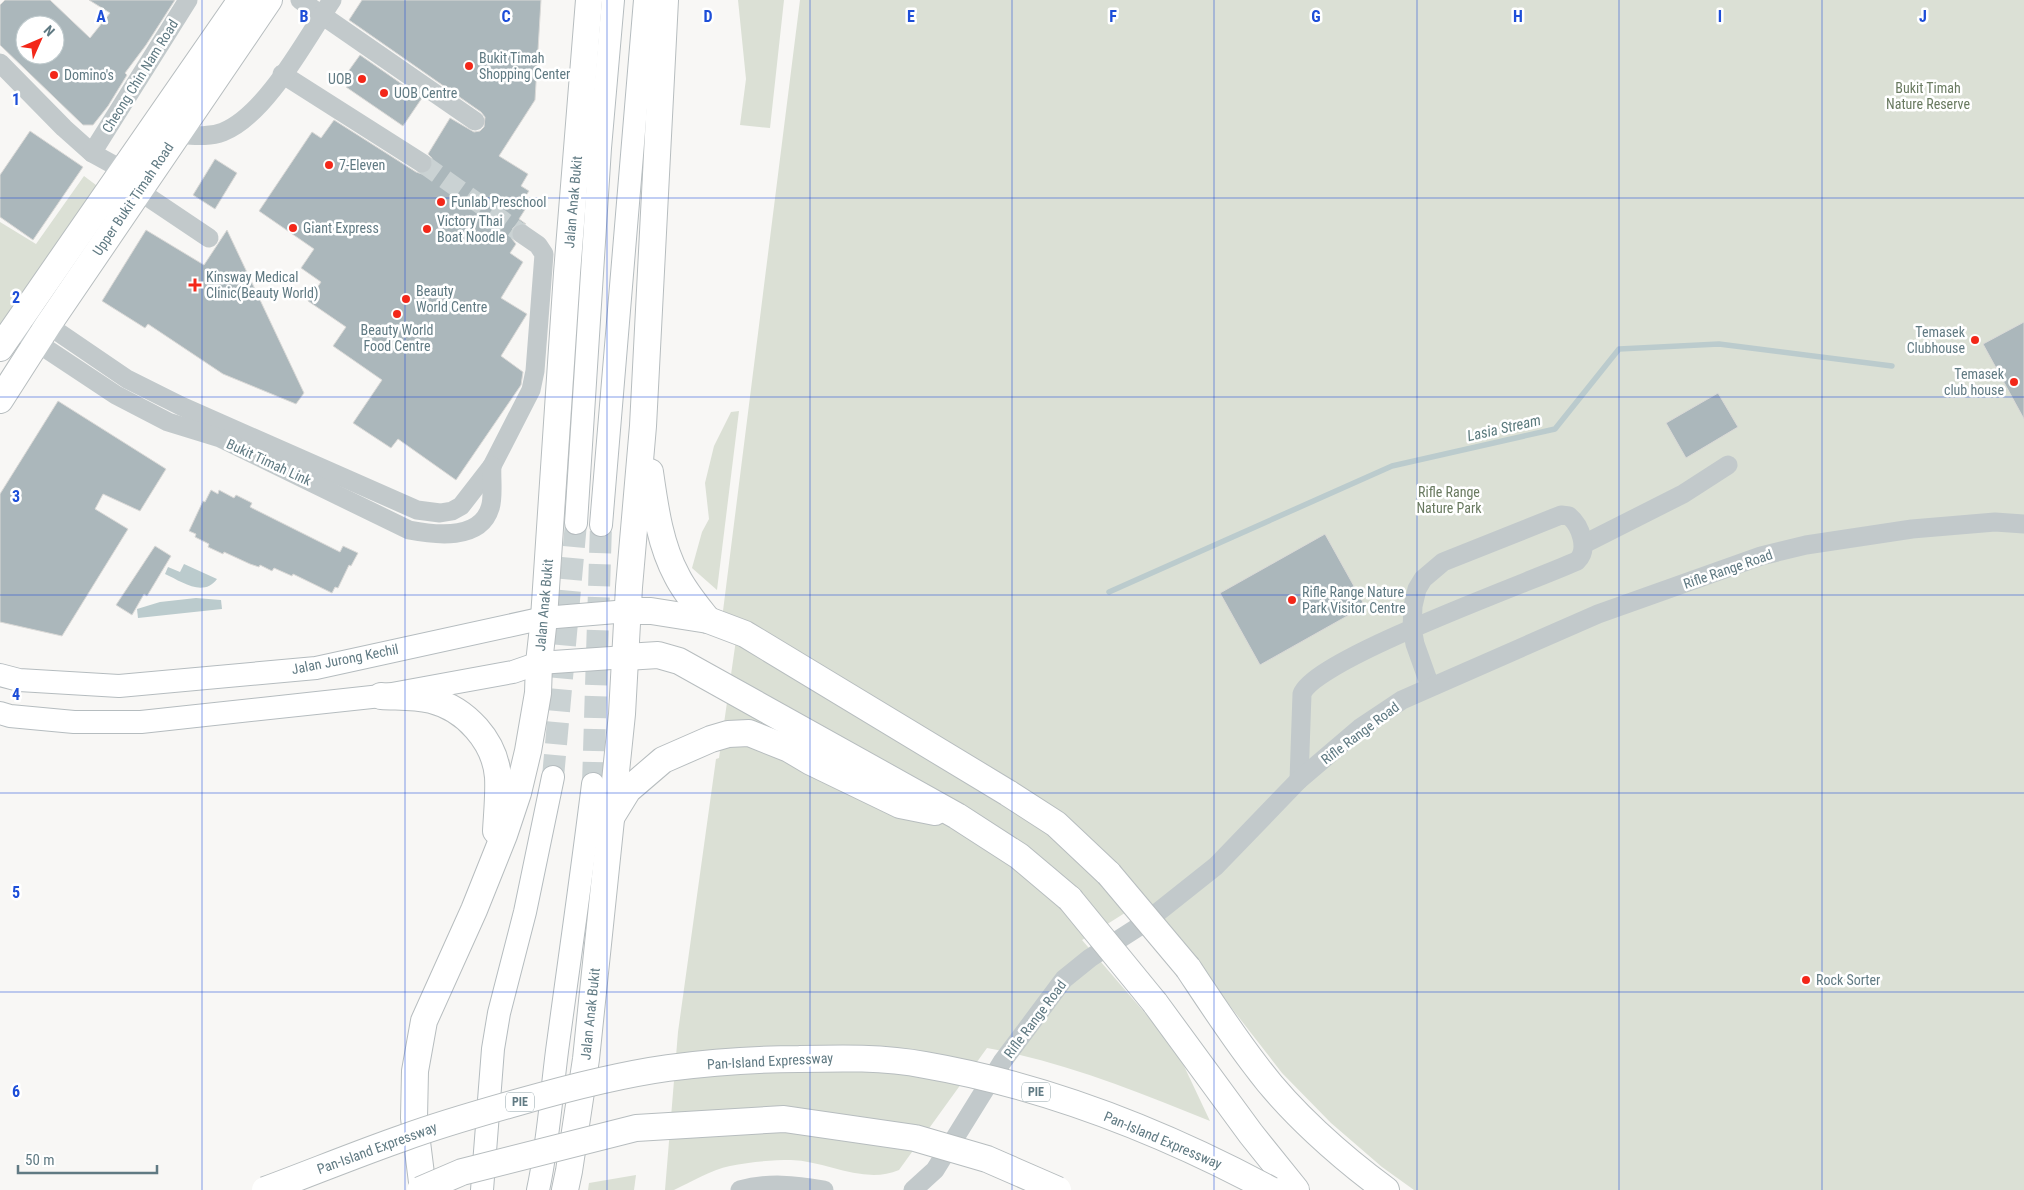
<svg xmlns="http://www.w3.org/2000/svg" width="2024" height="1190" font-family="'Roboto Condensed',sans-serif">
<rect width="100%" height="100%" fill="#f8f7f5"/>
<!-- green -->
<g fill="#dbe0d5">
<path d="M738 0H784L770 128 740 125 746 79Z"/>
<path d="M800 0H2024V1190H1414L1382 1167 1331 1123 1282 1073 1147 899 1082 940 1176 1049 1210 1121C1138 1092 1065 1062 987 1048L899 1170C864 1185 827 1161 791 1160 771 1160 749 1162 730 1166 711 1170 691 1182 674 1190H665L678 1032 716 759 719 758 739 619 723 611Z"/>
<path d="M84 176 96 185 93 212 0 336V222L36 244Z"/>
<path d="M739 411 717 590 692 568 702 532 709 519 705 483 714 446 731 412Z"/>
<path d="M636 1175 634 1190H588L589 1183Z"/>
</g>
<!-- water -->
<g fill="#bbcbcd">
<path d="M184 564 217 579C203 598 181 581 165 574L168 567 180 572Z"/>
<path d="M196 598 221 600 222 609 138 618 137 609 160 602Z"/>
</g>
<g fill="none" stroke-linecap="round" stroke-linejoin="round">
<!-- stream -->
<path stroke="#bbcbcd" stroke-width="5.5" d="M1109 592 1392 466 1555 429 1619 349 1719 344 1892 366"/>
</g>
<!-- building -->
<g fill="#abb7bb" stroke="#dad9d7" fill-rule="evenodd">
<path d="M5 0H50L90 38 110 13 89 0H175L146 45 125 73 127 75 108 106 93 125H83L0 45V5ZM25 25H55V55H25Z"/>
<path d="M362 0H541L535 100 499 156 528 174 521 186 529 191 520 204 526 208 519 219 526 224H517L513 228 511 234 512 239 516 244 510 253 523 262 501 298 527 314 501 356 523 372 521 385 456 480 398 439 391 448 353 423 382 380 333 346 346 327 308 301 321 282 301 268 314 249 259 211 312 132 321 138 334 120 416 172 422 174 428 173 432 169V158L428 154 450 118 474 132 480 131 484 127 485 117 481 112 349 20Z"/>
<path d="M360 55 422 98 403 126 346 87 349 84 342 80Z"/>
<path d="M30 131 83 167 33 240 0 217V175Z"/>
<path d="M215 159 237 173 215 209 193 195Z"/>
<path d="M146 230 204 265 227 230 304 393 296 404 223 374 148 324 145 328 102 301Z"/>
<path d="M2024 322V419L1983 344Z"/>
<path d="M1718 393 1738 427 1686 458 1666 423Z"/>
<path d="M58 401 166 469 140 511 103 494 95 509 128 529 62 636 0 622V494Z"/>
<path d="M211 490 218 494 219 490 234 498 236 495 252 503 250 507 340 552 343 546 358 553 351 566 349 565 338 588 335 587 332 593 293 574 292 576 274 568 272 571 260 565 259 567 250 564 224 552 223 554 208 547 209 544 195 537 196 534 189 531 203 501 205 502Z"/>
<path d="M1325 534 1365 606 1260 665 1220 593Z"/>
<path d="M155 546 171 556 147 596 144 594 132 615 116 605Z"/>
</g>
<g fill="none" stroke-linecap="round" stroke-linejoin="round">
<!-- minor-tunnel -->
<path stroke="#cad2d3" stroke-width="19" stroke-dasharray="19 9" stroke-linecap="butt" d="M422 163 522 234"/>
<!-- major-tunnel -->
<g stroke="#cad2d3" stroke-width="22" stroke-dasharray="22 11" stroke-linecap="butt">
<path d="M553 777 576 523"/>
<path d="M593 784 601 525"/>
</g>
<!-- major casing -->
<g stroke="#b5bcbf" stroke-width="24">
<g id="major">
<path d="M576 523 600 148 613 0"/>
<path d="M601 525 645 0"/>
<path d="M0 675 19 680 119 686 316 668 544 618 628 611"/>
<path d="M0 713 10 716 74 722H141L381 696 513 672 539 663 626 657"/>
<path d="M482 1190 493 1049 499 1013 525 912 553 777"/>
<path d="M538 1190C548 1144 551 1098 557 1051 569 962 582 873 593 784"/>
</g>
</g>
<!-- highway casing -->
<g stroke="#b7bdbf" stroke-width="28">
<g id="highway">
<path d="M0 348 241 0"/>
<path d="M0 400 48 325 269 0"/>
<path d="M650 472C655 507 660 545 677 576 685 592 697 606 708 620"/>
<path d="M628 611H651L708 620 745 634 1008 793 1056 824 1109 874"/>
<path d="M626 657 658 655 679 661 957 816 1019 856 1070 899"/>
<path d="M381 696C398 697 415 696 431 700 466 709 495 741 498 777 499 795 497 813 496 831"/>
<path d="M612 816 628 790 663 760 711 739 728 734 749 733 789 749 811 762 900 805 935 812"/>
<path d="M1188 968C1210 1001 1232 1035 1256 1066 1289 1111 1341 1157 1386 1190"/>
<path d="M1155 1003 1251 1134 1296 1190"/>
<path d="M423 1190 414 1118 415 1071 424 1021 474 910 504 835 518 793 528 751 538 693 539 663 544 618 567 273 589 0"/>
<path d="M565 1190 569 1171 586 1059 622 714 629 587 643 426 665 0"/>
</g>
</g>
<!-- minor -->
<g stroke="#c2c9cb" stroke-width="19">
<path d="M300 0 475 121"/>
<path d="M0 63 64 128 92 153 123 170"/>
<path d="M282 74 422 163"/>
<path d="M177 134C193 135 208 138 223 132 266 115 306 39 332 0"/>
<path d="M92 153 188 0"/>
<path d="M139 191 209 238"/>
<path d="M39 319 127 379 181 406 417 510 440 513 452 511 461 506 492 466 531 390 535 371 544 254 538 245 522 234"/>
<path d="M27 336 116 395 168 422 220 438 409 530C435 535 480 541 490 508 494 498 491 477 492 466"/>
<path d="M1584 544 1683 494 1728 465"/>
<path d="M1299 780 1302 694C1314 659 1533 581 1577 561 1589 550 1581 526 1569 516L1561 515 1443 562 1423 579 1417 589 1413 606 1412 628 1415 644 1430 686"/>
<path d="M740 1190C768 1182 795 1185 824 1190"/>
<path d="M913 1190 935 1170 1002 1062 1064 979 1090 958 1143 924 1216 866 1299 780 1360 728 1402 700 1598 614 1761 556 1806 545 1912 529 1995 522 2024 524"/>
</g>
<!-- major -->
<use href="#major" stroke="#fff" stroke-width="22"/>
<!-- highway -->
<use href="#highway" stroke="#fff" stroke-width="26"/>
<!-- highway-bridge casing -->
<g stroke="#b7bdbf" stroke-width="28" stroke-linecap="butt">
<g id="highway-bridge">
<path d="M1109 874 1188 968"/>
<path d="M1070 899 1155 1003"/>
<path d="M265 1190C311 1173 357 1154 403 1138 441 1124 480 1113 519 1102 568 1088 618 1075 668 1068 712 1062 755 1059 799 1059 841 1058 884 1057 925 1065 1046 1086 1163 1132 1271 1190"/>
<path d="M420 1190 462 1172 636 1128 784 1119 915 1138 987 1159 1058 1190"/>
</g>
</g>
<!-- highway-bridge -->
<use href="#highway-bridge" stroke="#fff" stroke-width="26"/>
</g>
<!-- grid -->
<path fill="none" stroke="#1d4ed8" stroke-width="1" stroke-opacity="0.55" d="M202 0V1190M405 0V1190M607 0V1190M810 0V1190M1012 0V1190M1214 0V1190M1417 0V1190M1619 0V1190M1822 0V1190M0 198H2024M0 397H2024M0 595H2024M0 793H2024M0 992H2024"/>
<!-- markers -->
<g fill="#f32719" stroke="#fff" stroke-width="2">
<circle cx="469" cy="66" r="5"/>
<circle cx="54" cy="75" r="5"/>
<circle cx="362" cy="79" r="5"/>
<circle cx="384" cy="93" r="5"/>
<circle cx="329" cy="165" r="5"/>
<circle cx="441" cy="202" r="5"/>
<circle cx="293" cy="228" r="5"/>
<circle cx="427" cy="229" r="5"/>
<path d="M192.5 277.5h5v5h5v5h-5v5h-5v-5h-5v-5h5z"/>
<circle cx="406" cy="299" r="5"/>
<circle cx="397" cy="314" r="5"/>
<circle cx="1975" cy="340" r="5"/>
<circle cx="2014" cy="382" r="5"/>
<circle cx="1292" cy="600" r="5"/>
<circle cx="1806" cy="980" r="5"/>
</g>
<g text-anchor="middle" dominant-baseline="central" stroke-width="5" stroke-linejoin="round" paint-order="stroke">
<!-- shield labels -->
<g fill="#fff" stroke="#90a2a8" stroke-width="1">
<rect x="1022" y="1082.5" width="28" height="19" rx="4"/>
<rect x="506" y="1092.5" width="28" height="19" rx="4"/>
</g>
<g font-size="12" font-weight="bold" fill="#607a83">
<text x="1036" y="1092">PIE</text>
<text x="520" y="1102">PIE</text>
</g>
<!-- poi labels -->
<g font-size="14" fill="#607a83" stroke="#fff" text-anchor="start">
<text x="479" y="58">Bukit Timah<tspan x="479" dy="16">Shopping Center</tspan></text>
<text x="64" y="75">Domino's</text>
<text x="352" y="79" text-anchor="end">UOB</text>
<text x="394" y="93">UOB Centre</text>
<text x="339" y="165">7-Eleven</text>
<text x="451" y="202">Funlab Preschool</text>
<text x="437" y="221">Victory Thai<tspan x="437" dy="16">Boat Noodle</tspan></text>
<text x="303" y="228">Giant Express</text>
<text x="206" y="277">Kinsway Medical<tspan x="206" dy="16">Clinic(Beauty World)</tspan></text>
<text x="416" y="291">Beauty<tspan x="416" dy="16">World Centre</tspan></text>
<text x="397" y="330" text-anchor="middle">Beauty World<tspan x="397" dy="16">Food Centre</tspan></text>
<text x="1965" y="332" text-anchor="end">Temasek<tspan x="1965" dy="16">Clubhouse</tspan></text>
<text x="2004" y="374" text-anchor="end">Temasek<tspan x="2004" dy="16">club house</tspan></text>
<text x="1302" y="592">Rifle Range Nature<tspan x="1302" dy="16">Park Visitor Centre</tspan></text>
<text x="1816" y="980">Rock Sorter</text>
</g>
<!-- street labels -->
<g font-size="14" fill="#607a83" stroke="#fff">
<text transform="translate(140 76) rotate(-58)">Cheong Chin Nam Road</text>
<text transform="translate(133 199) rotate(-56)">Upper Bukit Timah Road</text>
<text transform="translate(573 202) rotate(-85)">Jalan Anak Bukit</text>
<text transform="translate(269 462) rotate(25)">Bukit Timah Link</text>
<text transform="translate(1728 569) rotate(-19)">Rifle Range Road</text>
<text transform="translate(544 605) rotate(-85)">Jalan Anak Bukit</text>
<text transform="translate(345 659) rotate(-11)">Jalan Jurong Kechil</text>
<text transform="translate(1360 733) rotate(-37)">Rifle Range Road</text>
<text transform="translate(590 1014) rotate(-84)">Jalan Anak Bukit</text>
<text transform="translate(1035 1019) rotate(-53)">Rifle Range Road</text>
<text transform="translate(770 1061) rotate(-3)">Pan-Island Expressway</text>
<text transform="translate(1163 1140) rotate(23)">Pan-Island Expressway</text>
<text transform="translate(377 1148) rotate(-20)">Pan-Island Expressway</text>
</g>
<!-- park labels -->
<g font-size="14" fill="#697a60" stroke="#fff">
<text x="1928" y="88">Bukit Timah<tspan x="1928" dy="16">Nature Reserve</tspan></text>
<text x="1449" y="492">Rifle Range<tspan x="1449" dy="16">Nature Park</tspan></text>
</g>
<!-- water labels -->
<g font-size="15" font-style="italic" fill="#5b7a7d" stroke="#fff">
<text transform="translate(1504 428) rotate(-13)">Lasia Stream</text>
</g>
</g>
<g font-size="16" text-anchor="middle" font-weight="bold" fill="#1d4ed8" stroke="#fff" stroke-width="5" stroke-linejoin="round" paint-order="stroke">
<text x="101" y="22">A</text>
<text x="304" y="22">B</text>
<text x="506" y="22">C</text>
<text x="708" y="22">D</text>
<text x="911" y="22">E</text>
<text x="1113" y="22">F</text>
<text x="1316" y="22">G</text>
<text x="1518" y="22">H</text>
<text x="1720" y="22">I</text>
<text x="1923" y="22">J</text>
<text x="16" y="105">1</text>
<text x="16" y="303">2</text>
<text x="16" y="502">3</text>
<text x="16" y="700">4</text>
<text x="16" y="898">5</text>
<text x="16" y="1097">6</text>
</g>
<!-- north arrow -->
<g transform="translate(40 40) rotate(45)"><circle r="24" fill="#ffffff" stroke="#bfcacd"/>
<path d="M0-4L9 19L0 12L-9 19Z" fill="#f32719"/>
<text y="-8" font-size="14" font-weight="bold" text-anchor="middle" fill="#607a83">N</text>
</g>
<!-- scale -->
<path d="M18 1165v8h139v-8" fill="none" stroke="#607a83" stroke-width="2.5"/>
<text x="25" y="1165" font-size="15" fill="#607a83" stroke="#ffffff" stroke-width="4" paint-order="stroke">50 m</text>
</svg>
